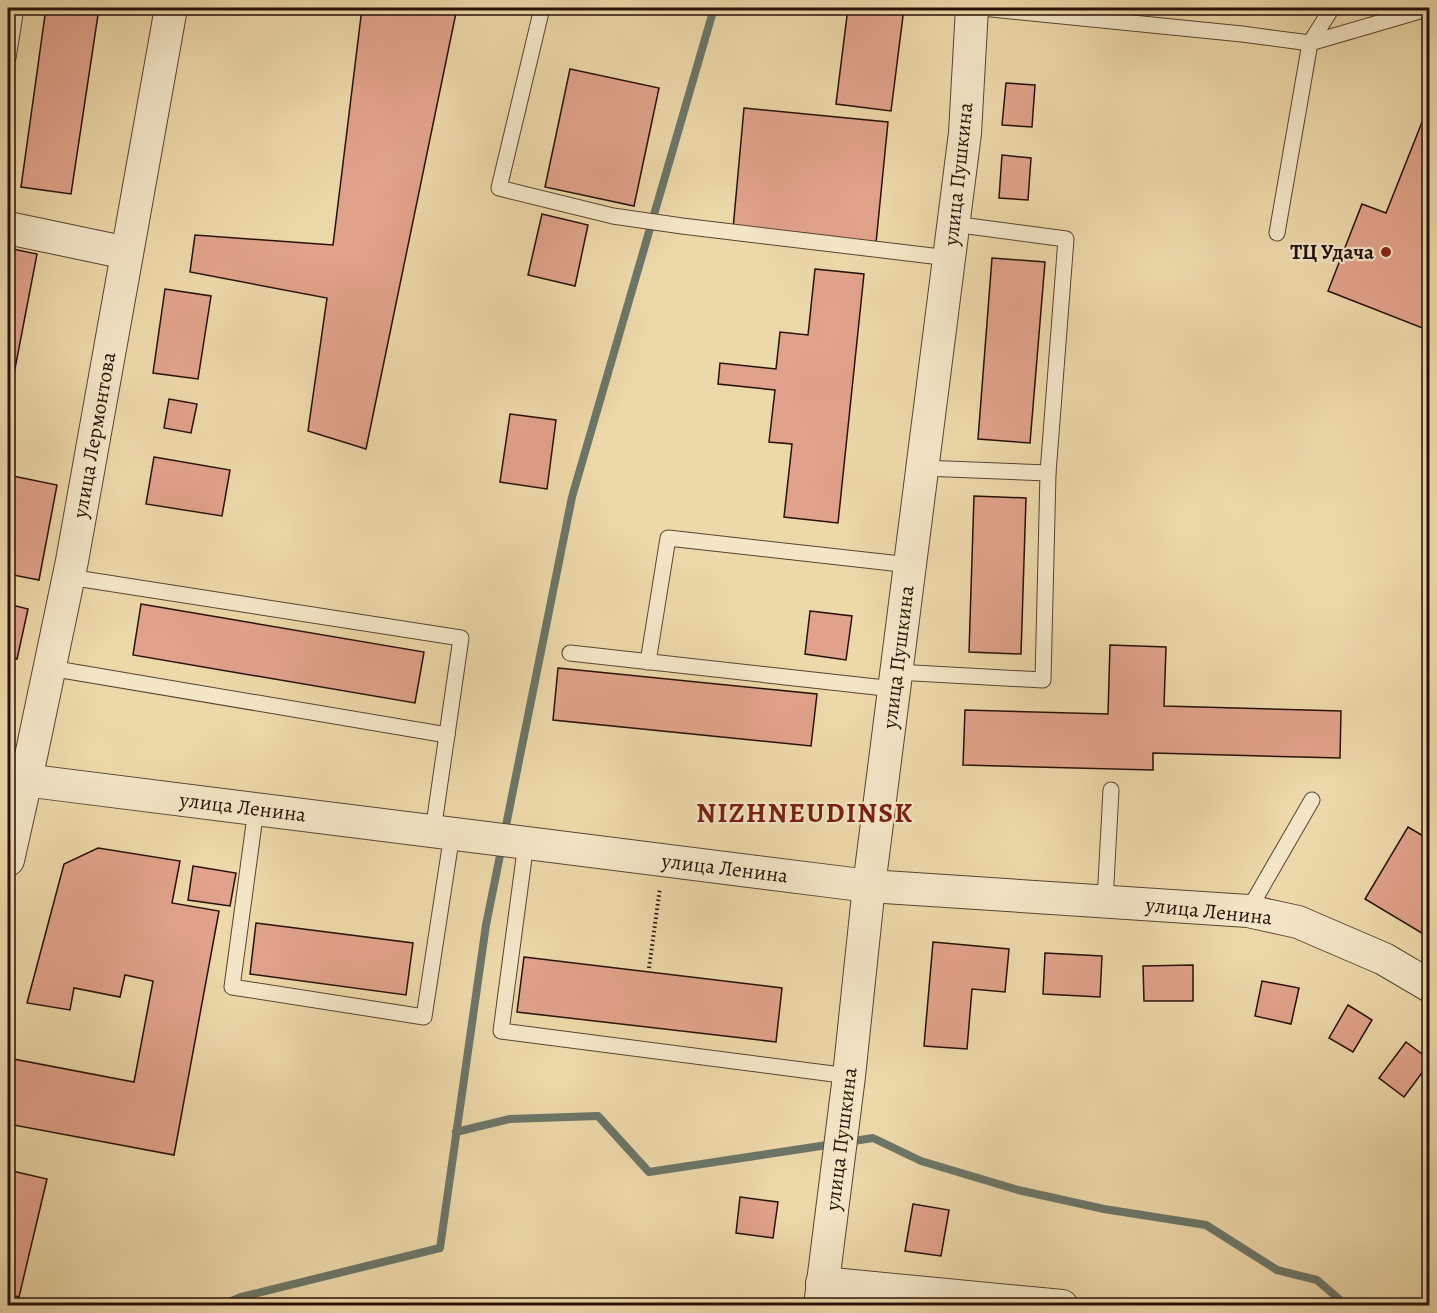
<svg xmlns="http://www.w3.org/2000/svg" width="1437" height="1313" font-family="Alegreya,serif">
<rect width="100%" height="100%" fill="#edd8a9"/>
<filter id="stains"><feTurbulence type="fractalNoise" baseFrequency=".00333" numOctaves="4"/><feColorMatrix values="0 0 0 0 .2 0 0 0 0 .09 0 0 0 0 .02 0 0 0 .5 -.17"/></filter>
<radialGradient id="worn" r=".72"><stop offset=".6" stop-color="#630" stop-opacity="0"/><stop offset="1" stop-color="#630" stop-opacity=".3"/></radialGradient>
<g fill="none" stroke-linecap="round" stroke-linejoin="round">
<!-- stream -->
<g stroke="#6b7668" stroke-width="8">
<path d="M456 1132 510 1119 598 1116 649 1172 834 1144"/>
<path d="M847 1142 873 1138 921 1161 1018 1190 1104 1209 1206 1225 1277 1270 1317 1280 1347 1306"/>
<path d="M219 1306 241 1297 440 1248 486 925 572 497 714 8"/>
</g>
</g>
<!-- building -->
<g fill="#e1a28b" stroke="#261106" stroke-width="1.5">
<path d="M46 8H99L71 194 21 187Z"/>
<path d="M362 8H457L366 449 308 431 327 298 190 272 195 235 333 245Z"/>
<path d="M848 8H904L891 111 836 104Z"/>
<path d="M570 69 659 88 634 206 545 187Z"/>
<path d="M1006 83 1035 85 1032 127 1002 125Z"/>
<path d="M1430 102V331L1328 291 1362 204 1386 213Z"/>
<path d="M744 108 888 122 876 243 733 229Z"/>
<path d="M1002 155 1031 158 1028 200 999 198Z"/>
<path d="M542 214 588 225 575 286 528 275Z"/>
<path d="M8 248 37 254 8 405Z"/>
<path d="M992 258 1045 262 1030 443 978 439Z"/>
<path d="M815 269 864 274 838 523 784 517 792 444 769 442 775 390 718 384 720 363 776 369 780 332 808 335Z"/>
<path d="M165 289 211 296 198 379 153 373Z"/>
<path d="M169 399 197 404 191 433 164 428Z"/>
<path d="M510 414 556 420 547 489 500 482Z"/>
<path d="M154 457 230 470 222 516 146 504Z"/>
<path d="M8 475 57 485 39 580 8 574Z"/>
<path d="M974 496 1026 498 1021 654 969 652Z"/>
<path d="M8 604 28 609 17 659 8 657Z"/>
<path d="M141 604 424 652 415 703 133 655Z"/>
<path d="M810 611 852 616 846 660 805 654Z"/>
<path d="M1110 645 1166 647 1164 706 1341 711 1340 758 1153 753V770L963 765 965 710 1108 714Z"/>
<path d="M558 668 817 694 811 746 553 720Z"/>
<path d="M1408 827 1430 840V868L1427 872 1430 873V938L1365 899Z"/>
<path d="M98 848 180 861 172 903 219 911 174 1155 8 1124V1058L134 1082 153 981 125 975 120 997 74 988 70 1010 27 1003 64 864Z"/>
<path d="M193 866 236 873 230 906 188 900Z"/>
<path d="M256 923 413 943 406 995 250 974Z"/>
<path d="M933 942 1009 949 1005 992 972 989 967 1049 924 1046Z"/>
<path d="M1045 953 1102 956 1100 997 1043 994Z"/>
<path d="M524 957 782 988 776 1042 517 1012Z"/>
<path d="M1193 965V1001H1144L1143 966Z"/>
<path d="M1262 981 1299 988 1291 1024 1255 1016Z"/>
<path d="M1348 1005 1372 1020 1353 1052 1329 1038Z"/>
<path d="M1406 1042 1430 1060V1062L1404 1097 1379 1078Z"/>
<path d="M8 1170 47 1179 19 1297 8 1294Z"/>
<path d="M740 1197 778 1202 773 1238 736 1233Z"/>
<path d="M913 1204 949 1210 941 1256 905 1251Z"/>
</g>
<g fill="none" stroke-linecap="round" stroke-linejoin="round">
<!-- lane casing -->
<g stroke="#58432f" stroke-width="17">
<g id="lane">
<path d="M542 8 499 188 613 216 682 226 949 258"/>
<path d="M982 8 1242 34 1310 43 1430 8"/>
<path d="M8 58 16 8"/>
<path d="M953 224 1066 239 1048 473"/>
<path d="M1277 233 1310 43 1332 8"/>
<path d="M69 577 461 638 433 831"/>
<path d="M570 653 894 689"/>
<path d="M648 662 668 538 910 565"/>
<path d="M50 668 447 735"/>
<path d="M896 672 1043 680 1048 473 922 468"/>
<path d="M256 809 232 987 424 1017 452 834"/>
<path d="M526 843 501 1031 849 1076"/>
<path d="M1105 901 1111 790"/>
<path d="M1248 911 1312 800"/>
</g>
</g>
<!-- street casing -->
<g stroke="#58432f" stroke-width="34">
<g id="street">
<path d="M8 228 127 253"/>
<path d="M8 778 869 886 1248 911 1298 922 1384 959 1430 986"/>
<path d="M8 860 26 780 72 561 171 8"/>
<path d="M822 1283 1062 1306"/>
<path d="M820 1306 849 1076 869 886 965 133 972 8"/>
</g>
</g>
<!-- path -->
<path stroke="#261106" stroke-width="4" stroke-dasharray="1.5 3" stroke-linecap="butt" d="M649 968 660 888"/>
<!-- lane -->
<use href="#lane" stroke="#f3e6c7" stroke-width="15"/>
<!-- street -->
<use href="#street" stroke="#f3e6c7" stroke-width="32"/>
</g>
<!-- markers -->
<circle fill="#8f2418" stroke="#f3e6c7" stroke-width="2" cx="1386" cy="252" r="6"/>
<g text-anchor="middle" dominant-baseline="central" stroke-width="4.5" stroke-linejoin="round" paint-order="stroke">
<!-- street labels -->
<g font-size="21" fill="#261106" stroke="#f3e6c7">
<text transform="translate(958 174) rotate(-84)">улица Пушкина</text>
<text transform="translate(94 435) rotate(-80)">улица Лермонтова</text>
<text transform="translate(898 657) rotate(-83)">улица Пушкина</text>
<text transform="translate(243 807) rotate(7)">улица Ленина</text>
<text transform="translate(725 868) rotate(7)">улица Ленина</text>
<text transform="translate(1209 911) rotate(6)">улица Ленина</text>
<text transform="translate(841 1139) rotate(-83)">улица Пушкина</text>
</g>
<!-- poi labels -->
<g font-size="21" font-weight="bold" fill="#261106" stroke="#f3e6c7" text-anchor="end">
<text x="1374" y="252">ТЦ Удача</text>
</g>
<!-- district labels -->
<g font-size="27" font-weight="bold" letter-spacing="1.5" fill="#7a1f14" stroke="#f3e6c7">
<text x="805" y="813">NIZHNEUDINSK</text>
</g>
</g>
<!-- margin -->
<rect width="1437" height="1313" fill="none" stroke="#edd8a9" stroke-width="30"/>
<rect x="9" y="9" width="1419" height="1295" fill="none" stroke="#261106" stroke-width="3"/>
<rect x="15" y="15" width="1407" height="1283" fill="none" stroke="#261106" stroke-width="1.5"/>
<rect width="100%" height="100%" filter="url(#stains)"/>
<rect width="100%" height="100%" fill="url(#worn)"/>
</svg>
